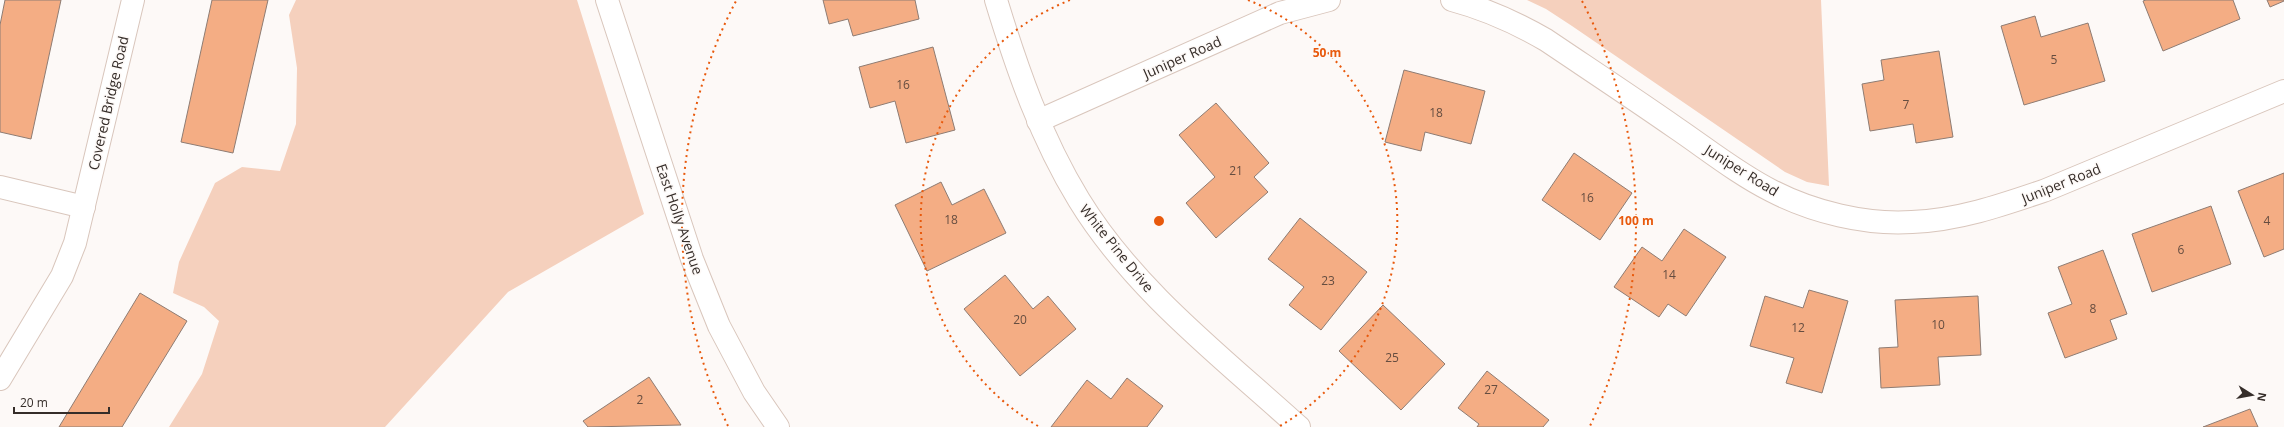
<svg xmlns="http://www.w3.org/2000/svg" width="2284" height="427" font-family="'Open Sans',sans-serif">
<rect width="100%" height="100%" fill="#fdf9f7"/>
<!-- green -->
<g fill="#f5d0bd">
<path d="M296 0H577L644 214 508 292 385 427H169L202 374 219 321 204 307 173 293 179 262 215 183 242 167 280 171 296 124 297 68 289 15Z"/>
<path d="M1527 0H1821L1829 186 1807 182 1785 172 1572 26 1546 9Z"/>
</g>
<!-- building -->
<g fill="#f4ad84" stroke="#8e7c73">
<path d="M5 0H61L31 139 0 132V25Z"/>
<path d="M212 0H268L233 153 181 142Z"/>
<path d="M823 0H915L919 19 853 36 848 19 829 24Z"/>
<path d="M2146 0H2233L2240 19 2163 51 2143 1Z"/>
<path d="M2267 0H2284V1L2270 7Z"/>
<path d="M2035 16 2041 37 2088 23 2105 81 2024 105 2001 26Z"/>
<path d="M933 47 955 130 906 143 895 101 870 108 859 67Z"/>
<path d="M1939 51 1953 137 1916 143 1913 124 1870 131 1862 84 1884 80 1881 60Z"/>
<path d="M1404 70 1485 91 1471 144 1425 132 1421 151 1385 142Z"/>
<path d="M1216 103 1269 163 1254 177 1268 192 1216 238 1186 203 1215 177 1179 135Z"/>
<path d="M1574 153 1632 193 1600 240 1542 200Z"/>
<path d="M2284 173V249L2264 257 2238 191Z"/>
<path d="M941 182 952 205 984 189 1006 233 927 271 895 205Z"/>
<path d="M2211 206 2231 264 2152 292 2132 234Z"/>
<path d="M1300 218 1367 272 1321 330 1289 305 1304 287 1268 259Z"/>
<path d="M1684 229 1726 257 1686 316 1668 304 1659 317 1614 287 1642 247 1662 261Z"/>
<path d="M2103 250 2127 314 2110 320 2117 339 2065 358 2048 313 2072 304 2058 267Z"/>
<path d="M1005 275 1033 309 1048 296 1076 329 1020 376 964 309Z"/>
<path d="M1809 290 1848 301 1822 393 1786 383 1794 358 1750 346 1765 296 1803 308Z"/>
<path d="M140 293 187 321 122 427H59Z"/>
<path d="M1978 296 1981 355 1938 357 1940 385 1881 388 1879 348 1898 347 1895 300Z"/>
<path d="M1383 305 1445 364 1401 410 1339 351Z"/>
<path d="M1487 371 1549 420 1543 427H1477L1479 424 1458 408Z"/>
<path d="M649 377 681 425 588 427 583 421Z"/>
<path d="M1127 378 1163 406 1147 427H1051L1087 380 1111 399Z"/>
<path d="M2250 409 2258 427H2203Z"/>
</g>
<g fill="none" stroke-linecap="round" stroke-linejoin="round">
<!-- minor casing -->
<g stroke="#d9c6bc" stroke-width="24">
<g id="minor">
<path d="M996 0C1017 69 1041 138 1079 200 1134 290 1222 357 1299 427"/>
<path d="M1452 0C1486 9 1515 22 1546 40 1589 69 1633 98 1676 128 1707 149 1738 174 1772 191 1813 212 1865 225 1912 222 1959 220 2002 205 2046 190L2284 91"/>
<path d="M1038 121 1280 13 1329 0"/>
<path d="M0 187 84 207"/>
<path d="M0 379 62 276 75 243 133 0"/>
</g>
</g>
<!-- tertiary casing -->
<g stroke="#d9c6bc" stroke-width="24">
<path id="tertiary" d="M607 0 692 259 719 326 754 392 778 427"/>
</g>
<!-- minor -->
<use href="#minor" stroke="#fff" stroke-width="22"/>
<!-- tertiary -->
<use href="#tertiary" stroke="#fff" stroke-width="22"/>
</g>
<!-- distance rings -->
<g fill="none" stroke="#e8590c" stroke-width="2" stroke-dasharray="2 4">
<path d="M1038 426A238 238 0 0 1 1070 0M1248 0A238 238 0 0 1 1280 426"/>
<path d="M728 426A477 477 0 0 1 736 1M1582 1A477 477 0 0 1 1590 426"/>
</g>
<g text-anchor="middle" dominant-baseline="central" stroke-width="3" stroke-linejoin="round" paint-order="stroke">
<!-- number labels -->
<g font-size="12" fill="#654d40">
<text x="2054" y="59">5</text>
<text x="903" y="84">16</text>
<text x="1906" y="104">7</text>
<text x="1436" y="112">18</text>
<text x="1236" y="170">21</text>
<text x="1587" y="197">16</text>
<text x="951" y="219">18</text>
<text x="2267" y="220">4</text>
<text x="2181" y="249">6</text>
<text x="1669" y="274">14</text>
<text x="1328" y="280">23</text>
<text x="2093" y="308">8</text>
<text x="1020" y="319">20</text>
<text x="1938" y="324">10</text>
<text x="1798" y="327">12</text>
<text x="1392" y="357">25</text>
<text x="1491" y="389">27</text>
<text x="640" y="399">2</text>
</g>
<!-- street labels -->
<g font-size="14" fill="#352d29" stroke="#fdf9f7">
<text transform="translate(1182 57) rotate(-24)">Juniper Road</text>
<text transform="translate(108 103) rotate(-77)">Covered Bridge Road</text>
<text transform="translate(1742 170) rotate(32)">Juniper Road</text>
<text transform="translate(2061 183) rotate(-22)">Juniper Road</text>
<text transform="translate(680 219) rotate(71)">East Holly Avenue</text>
<text transform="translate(1117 248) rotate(51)">White Pine Drive</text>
</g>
</g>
<circle cx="1159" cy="221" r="6" fill="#e8590c" stroke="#fdf9f7" stroke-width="2"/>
<g font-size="12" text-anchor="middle" font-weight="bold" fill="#e8590c" stroke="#fdf9f7" stroke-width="3" stroke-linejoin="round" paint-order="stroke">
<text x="1327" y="57">50 m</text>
<text x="1636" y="225">100 m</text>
</g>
<!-- north arrow -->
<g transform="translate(2252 395) rotate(101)" stroke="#fdf9f7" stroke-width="3" paint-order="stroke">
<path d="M0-3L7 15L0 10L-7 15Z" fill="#352d29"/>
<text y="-6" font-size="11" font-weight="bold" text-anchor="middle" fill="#352d29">N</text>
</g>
<!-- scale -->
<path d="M14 407v6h95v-6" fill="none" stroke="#352d29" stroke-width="2"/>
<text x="20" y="407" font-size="12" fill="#352d29" stroke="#fdf9f7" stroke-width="3" paint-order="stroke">20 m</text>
</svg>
